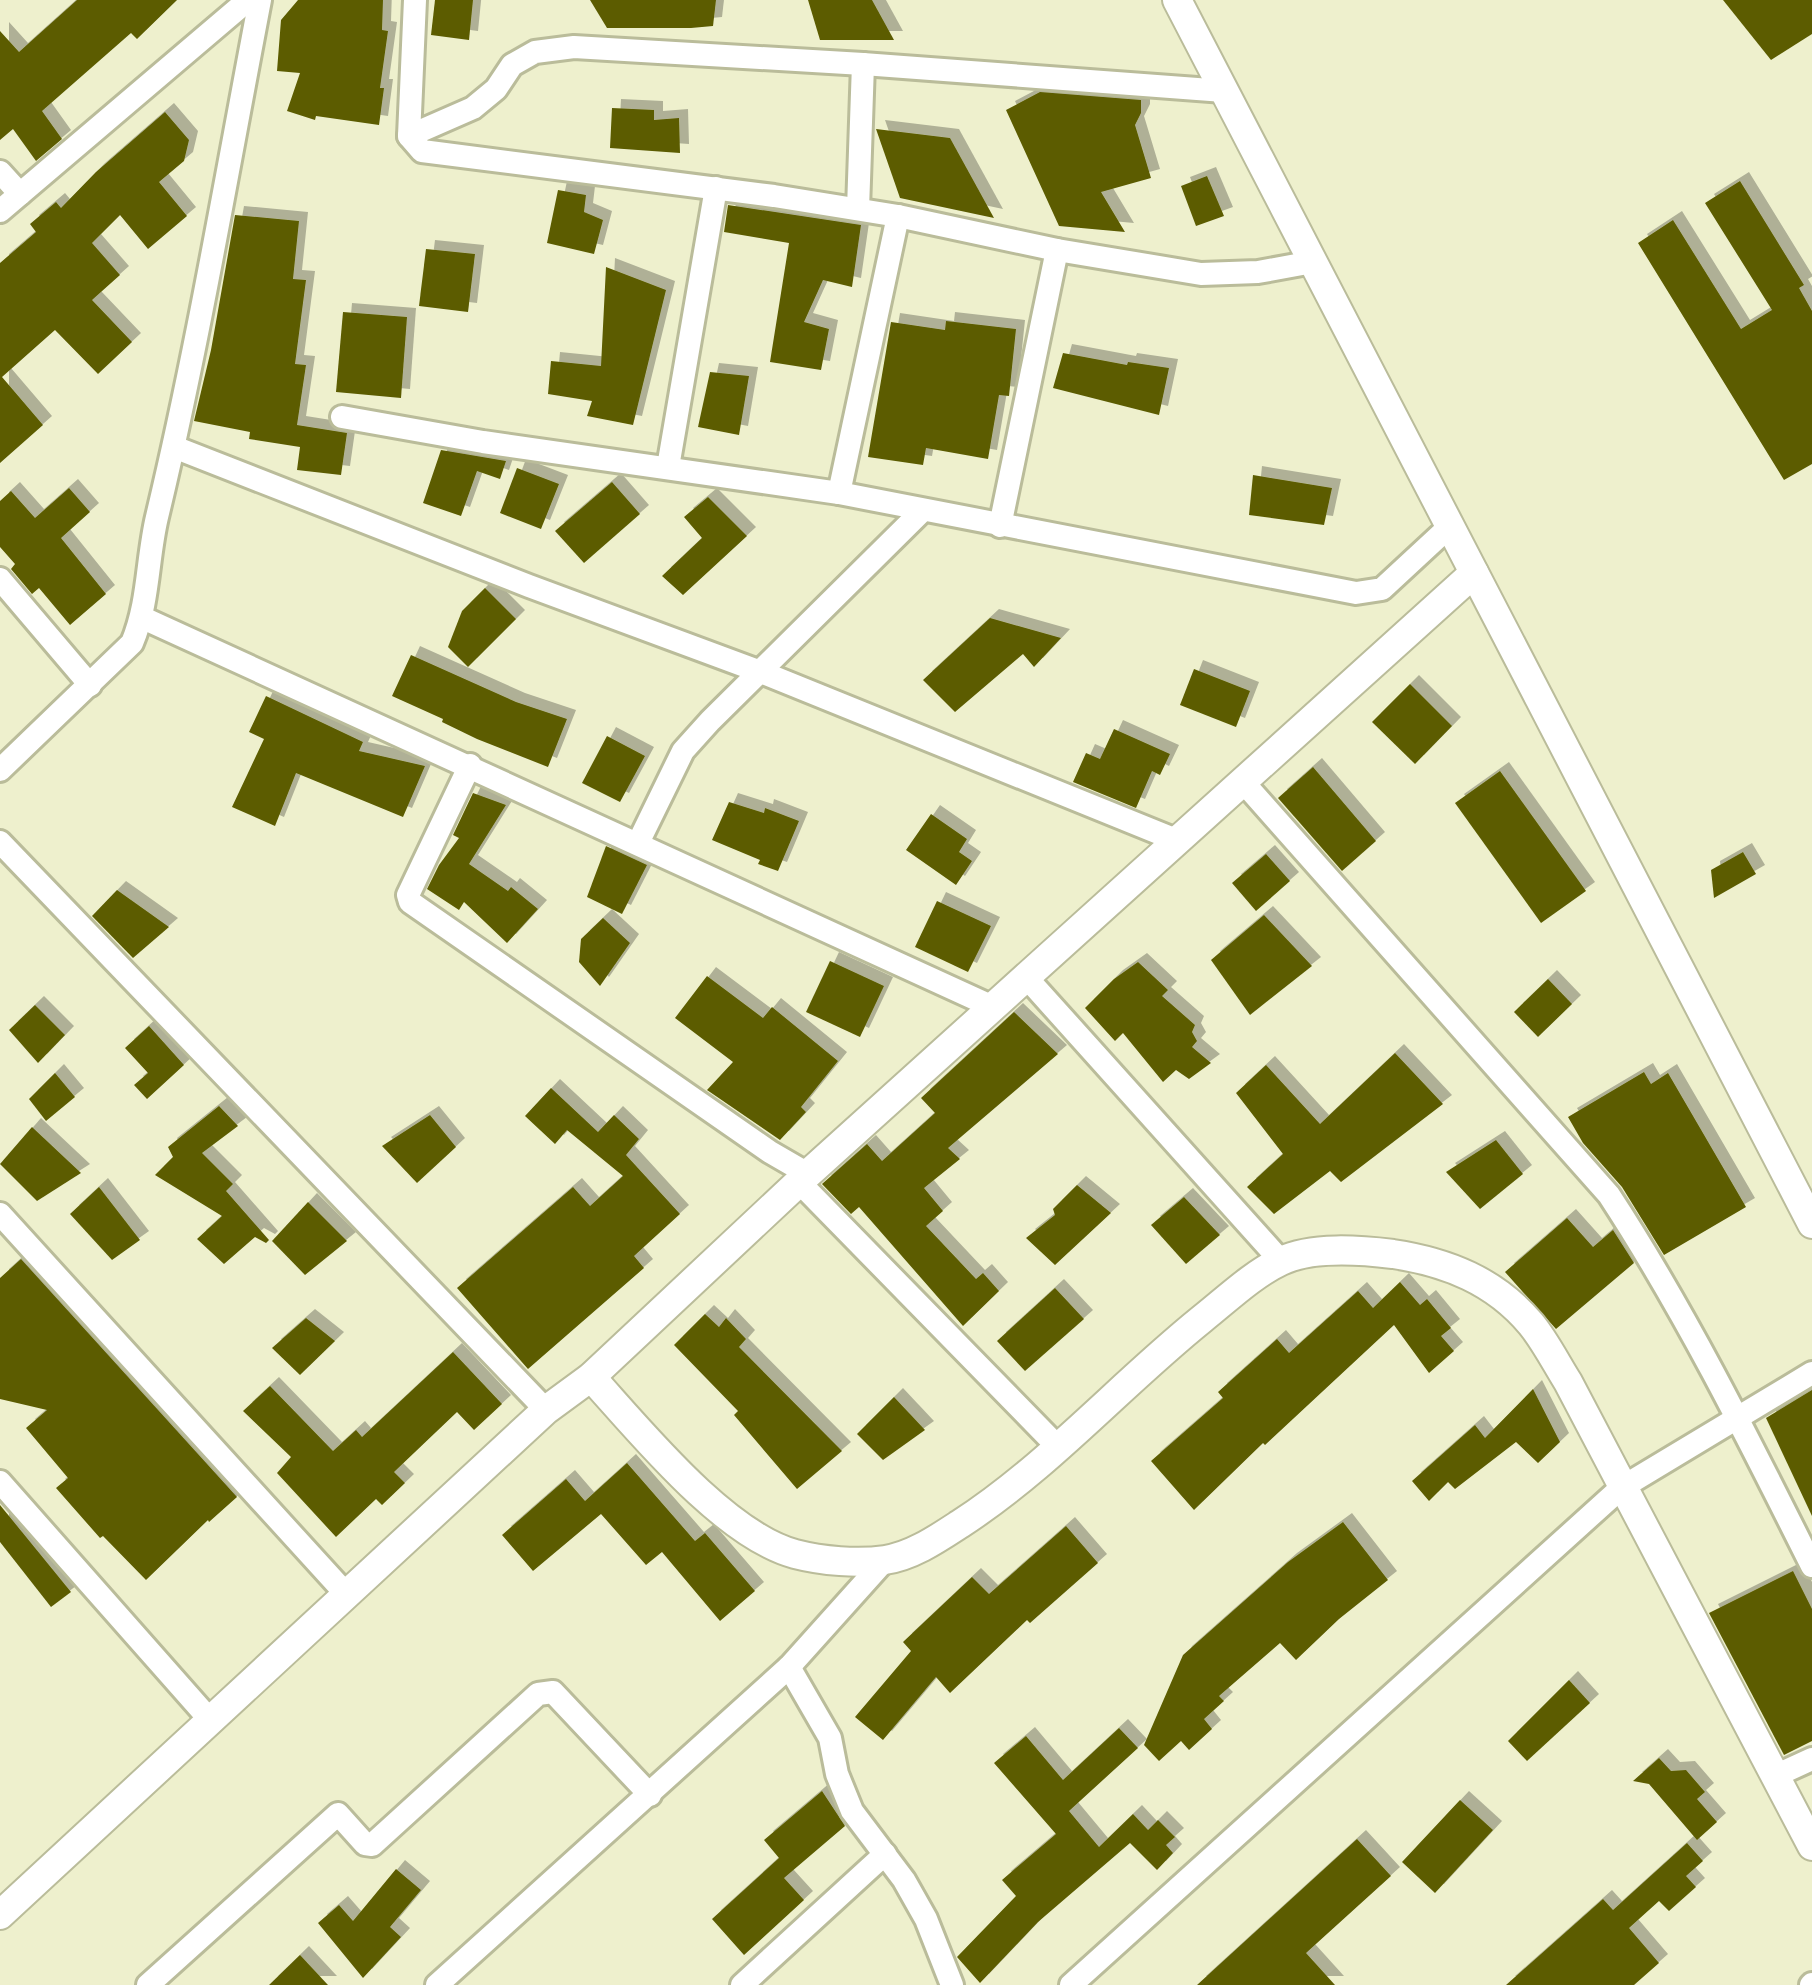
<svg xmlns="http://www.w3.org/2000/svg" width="1812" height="1985" font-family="Manrope,sans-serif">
<defs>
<filter id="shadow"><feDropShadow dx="9" dy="-9" stdDeviation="0" flood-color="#0004"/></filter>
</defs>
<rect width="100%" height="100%" fill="#eef0cd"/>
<!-- building -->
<g fill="#5b5c06" filter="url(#shadow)">
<path d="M77 0H177L137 39 131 33 42 111 62 139 36 161 13 129 0 140V31L19 52Z"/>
<path d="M298 0H383L382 30 388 31 380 88H384L379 125 316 116 315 120 287 111 300 73 277 71 281 20Z"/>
<path d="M435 0H473L469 40 431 35Z"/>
<path d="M590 0H716L713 26 691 28H607Z"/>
<path d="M808 0H872L894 40H820Z"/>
<path d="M1723 0H1812V34L1771 60Z"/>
<path d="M1040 92 1141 100V113L1135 125 1151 178 1101 192 1125 232 1059 226 1006 110Z"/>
<path d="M612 108 654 110V120L679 118 680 153 610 148Z"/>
<path d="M165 112 189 140 184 161 159 182 187 216 148 249 120 215 92 243 120 275 92 300 132 342 98 374 55 330 2 377 43 425 0 463V263L36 232 30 224 56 202 61 208 96 172Z"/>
<path d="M876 129 950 138 994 218 900 198Z"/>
<path d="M1207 176 1224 216 1196 226 1181 186Z"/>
<path d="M1740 181 1804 285 1799 288 1812 311V464L1784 480 1638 243 1673 220 1741 329 1772 310 1705 203Z"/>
<path d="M558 190 586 195 584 212 603 220 594 254 547 243Z"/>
<path d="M728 205 861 225 852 287 823 280 804 322 829 329 821 370 770 362 789 243 724 232Z"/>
<path d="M235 215 299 221 293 279 306 280 295 364 306 365 297 425 347 433 341 475 297 470 300 447 249 439 250 432 194 421 211 350Z"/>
<path d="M426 249 475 254 468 312 419 306Z"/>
<path d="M606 267 666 290 633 425 587 416 592 401 548 394 551 361 601 366Z"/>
<path d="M343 312 407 317 401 398 336 392Z"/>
<path d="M946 321 1016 329 1009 396 999 395 988 459 926 448 923 465 868 457 891 322 945 330Z"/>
<path d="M1063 353 1127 365 1128 362 1169 368 1159 415 1053 388Z"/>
<path d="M710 372 749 376 739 435 698 427Z"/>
<path d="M441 450 506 461 500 479 477 471 461 516 423 503Z"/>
<path d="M517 468 559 484 541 529 500 513Z"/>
<path d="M1253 475 1332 488 1324 525 1249 515Z"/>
<path d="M612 482 640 514 584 563 555 531Z"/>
<path d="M69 488 90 512 61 538 106 594 70 625 39 588 32 594 11 569 15 564 0 547V501L11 491 35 518Z"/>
<path d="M708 497 747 536 683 595 662 576 702 538 684 517Z"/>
<path d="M485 588 516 619 468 667 448 647 462 611Z"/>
<path d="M990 618 1061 638 1034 667 1023 654 955 712 923 680Z"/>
<path d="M411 655 516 702 567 719 548 767 477 739 442 722 443 719 392 696Z"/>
<path d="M1194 669 1250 691 1236 727 1180 705Z"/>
<path d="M1410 684 1452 726 1415 764 1372 722Z"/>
<path d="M266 696 363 742 359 751 425 766 403 817 296 773 275 826 232 807 264 739 249 732Z"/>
<path d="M1114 729 1170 754 1160 775 1152 771 1136 808 1073 782 1086 753 1100 759Z"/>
<path d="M607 736 645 756 620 802 582 783Z"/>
<path d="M1313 767 1376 841 1342 871 1278 798Z"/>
<path d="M1500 771 1586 891 1541 923 1455 803Z"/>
<path d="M473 793 506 805 469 864 508 891 511 887 538 909 507 943 464 902 459 910 427 889 439 865 459 838 453 835Z"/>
<path d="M729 802 764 813 765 808 799 821 778 871 758 864 760 860 712 840Z"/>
<path d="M931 814 967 839 959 852 972 861 956 885 906 850Z"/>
<path d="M606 846 647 865 622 914 587 897Z"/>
<path d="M1743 852 1756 874 1714 898 1711 870Z"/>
<path d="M1266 854 1290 881 1256 911 1232 883Z"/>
<path d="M117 890 169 927 133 958 92 916Z"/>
<path d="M937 901 991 926 968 972 915 947Z"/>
<path d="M1264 915 1312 966 1250 1015 1211 960Z"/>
<path d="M603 918 630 943 600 986 579 962 581 939Z"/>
<path d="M830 961 884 986 860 1037 806 1012Z"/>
<path d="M1138 962 1168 990 1162 996 1195 1025 1192 1032 1197 1041 1192 1047 1211 1063 1189 1079 1176 1070 1163 1082 1123 1033 1115 1041 1085 1008 1114 979Z"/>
<path d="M707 976 763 1018 772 1007 838 1061 801 1107 806 1112 780 1140 707 1090 733 1062 675 1018Z"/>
<path d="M1548 979 1572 1004 1538 1037 1514 1012Z"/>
<path d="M35 1005 65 1035 38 1063 9 1030Z"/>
<path d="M1014 1012 1058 1054 948 1148 960 1159 924 1188 943 1211 926 1226 976 1279 983 1273 999 1291 963 1326 859 1207 851 1214 822 1184 867 1144 882 1161 935 1113 921 1098Z"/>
<path d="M149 1026 184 1065 147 1099 134 1085 148 1073 125 1048Z"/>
<path d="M1395 1053 1443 1104 1341 1182 1330 1171 1274 1214 1247 1187 1283 1154 1236 1093 1266 1065 1320 1124Z"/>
<path d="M1644 1072 1651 1084 1668 1073 1746 1207 1664 1255 1622 1187 1583 1143 1568 1117Z"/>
<path d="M55 1073 75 1097 46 1121 29 1099Z"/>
<path d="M551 1088 598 1132 614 1115 639 1139 626 1155 680 1214 634 1256 644 1268 528 1369 457 1288 573 1187 590 1206 623 1176 567 1130 555 1144 525 1116Z"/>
<path d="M219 1106 238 1126 202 1153 233 1184 226 1191 269 1240 266 1243 255 1237 224 1264 197 1239 222 1216 155 1175 173 1157 168 1147Z"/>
<path d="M430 1115 456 1147 417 1183 382 1146Z"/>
<path d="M32 1127 81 1173 37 1201 0 1164Z"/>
<path d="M1496 1140 1523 1174 1480 1209 1446 1172Z"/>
<path d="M1077 1185 1111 1213 1055 1265 1026 1238 1055 1215 1053 1209Z"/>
<path d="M99 1187 140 1240 112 1260 70 1214Z"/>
<path d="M1184 1197 1220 1235 1186 1264 1151 1225Z"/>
<path d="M308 1202 347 1241 305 1275 272 1241Z"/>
<path d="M1567 1218 1593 1247 1613 1230 1634 1263 1556 1329 1505 1272Z"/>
<path d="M21 1259 237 1497 209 1522 208 1520 146 1580 103 1536 100 1538 56 1488 68 1478 26 1428 47 1410 0 1399V1278Z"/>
<path d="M1400 1282 1420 1305 1427 1299 1451 1328 1441 1336 1454 1351 1429 1373 1394 1325 1265 1445 1263 1443 1194 1510 1151 1461 1223 1398 1218 1392 1277 1339 1289 1353 1358 1291 1373 1308Z"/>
<path d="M1055 1288 1084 1319 1025 1371 997 1341Z"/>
<path d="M705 1314 719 1327 726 1318 746 1339 739 1347 842 1451 797 1489 734 1415 738 1411 674 1345Z"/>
<path d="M306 1318 335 1341 300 1375 272 1348Z"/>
<path d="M453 1352 502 1404 474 1430 457 1412 394 1472 405 1483 382 1505 376 1499 336 1537 277 1473 291 1457 243 1411 270 1386 333 1451 356 1430 362 1437Z"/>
<path d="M1533 1389 1560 1442 1538 1463 1516 1442 1455 1489 1448 1482 1429 1501 1412 1481 1475 1425 1485 1438Z"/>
<path d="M1812 1390V1516L1766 1418Z"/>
<path d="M894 1397 925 1430 883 1460 857 1434Z"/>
<path d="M627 1463 695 1541 705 1533 755 1591 720 1621 662 1552 646 1565 601 1514 533 1571 502 1535 566 1479 585 1501Z"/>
<path d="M0 1505 71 1592 51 1607 0 1542Z"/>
<path d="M1343 1522 1388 1580 1339 1619 1296 1660 1280 1643 1219 1696 1224 1701 1204 1719 1212 1729 1189 1750 1181 1741 1159 1761 1144 1745 1183 1655 1288 1562Z"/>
<path d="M1066 1526 1098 1563 1030 1623 1027 1620 950 1693 936 1677 883 1740 855 1717 911 1651 903 1642 972 1577 989 1594Z"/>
<path d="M1793 1571 1812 1609V1741L1784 1755 1709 1613Z"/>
<path d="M1569 1680 1590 1703 1527 1761 1508 1741Z"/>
<path d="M1119 1728 1138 1748 1069 1811 1099 1847 1133 1814 1148 1830 1158 1820 1175 1837 1166 1845 1173 1853 1157 1870 1130 1843 1038 1922 980 1983 957 1957 1016 1896 1002 1880 1056 1834 994 1763 1026 1736 1063 1780Z"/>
<path d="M1659 1758 1671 1771 1686 1770 1705 1792 1697 1799 1717 1822 1697 1840 1649 1784 1633 1781Z"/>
<path d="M822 1791 845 1826 784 1878 804 1900 744 1955 712 1919 779 1858 764 1840Z"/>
<path d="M1460 1800 1493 1830 1435 1893 1402 1862Z"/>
<path d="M1357 1839 1391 1876 1306 1953 1335 1985H1197Z"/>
<path d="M1687 1843 1703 1861 1686 1876 1696 1887 1669 1911 1659 1901 1629 1928 1659 1963 1634 1985H1506L1603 1899 1613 1910Z"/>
<path d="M396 1869 421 1890 390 1927 401 1937 363 1978 318 1923 339 1905 353 1921Z"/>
<path d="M300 1955 328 1985H269Z"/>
</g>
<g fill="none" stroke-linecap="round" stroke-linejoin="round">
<!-- minor casing -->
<g stroke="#babc9a" stroke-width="28">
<g id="minor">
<path d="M415 0 409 136 473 108 496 89 512 65 535 52 574 47 863 64 1224 91"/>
<path d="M409 136 422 151 774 196 898 216 1057 250 1201 274 1258 272 1313 262"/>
<path d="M0 172 20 194"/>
<path d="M858 209 863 64"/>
<path d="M0 211 248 0"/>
<path d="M342 417 483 442 839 493 1356 593 1382 589 1450 526"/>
<path d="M174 447 529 586 761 672 1176 840"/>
<path d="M668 467 716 188"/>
<path d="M839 493 898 216"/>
<path d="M1000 526 1057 250"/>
<path d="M0 579 90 685"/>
<path d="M143 618 993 1007"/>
<path d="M470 765 408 895 410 902 770 1152 808 1174"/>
<path d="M0 770 132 643C149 603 147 559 157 517 198 346 227 172 260 0"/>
<path d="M1244 783 1609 1195C1686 1313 1749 1440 1812 1566"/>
<path d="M0 842 546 1410"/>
<path d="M638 843 683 751 710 721 922 511"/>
<path d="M1026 977 1281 1261"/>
<path d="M799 1182 1057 1446"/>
<path d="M0 1214 347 1595"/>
<path d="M0 1482 211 1721"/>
<path d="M789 1667 830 1738 837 1774 852 1811 904 1880 926 1919 952 1985"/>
<path d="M1777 1775 1812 1759"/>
<path d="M148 1985 338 1814 365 1844 372 1845 538 1694 553 1692 650 1795"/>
<path d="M437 1985 789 1667 885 1560"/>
<path d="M742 1985 885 1854"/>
<path d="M1071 1985 1621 1488 1812 1373"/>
<path d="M1811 1985 1812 1984"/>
</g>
</g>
<!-- tertiary casing -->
<g stroke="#babc9a" stroke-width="32">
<g id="tertiary">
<path d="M1177 0 1812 1224"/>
<path d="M591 1377C640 1431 724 1535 795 1554 822 1561 858 1564 885 1560 912 1556 937 1539 960 1524 1048 1467 1120 1385 1202 1319 1226 1300 1253 1274 1281 1261 1312 1246 1360 1250 1393 1254 1447 1262 1495 1281 1531 1324 1545 1341 1556 1363 1568 1382L1812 1846"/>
<path d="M0 1915 546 1410 591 1377 799 1182 1474 573"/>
</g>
</g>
<!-- minor -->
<use href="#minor" stroke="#fff" stroke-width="22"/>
<!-- tertiary -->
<use href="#tertiary" stroke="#fff" stroke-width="28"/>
</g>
</svg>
